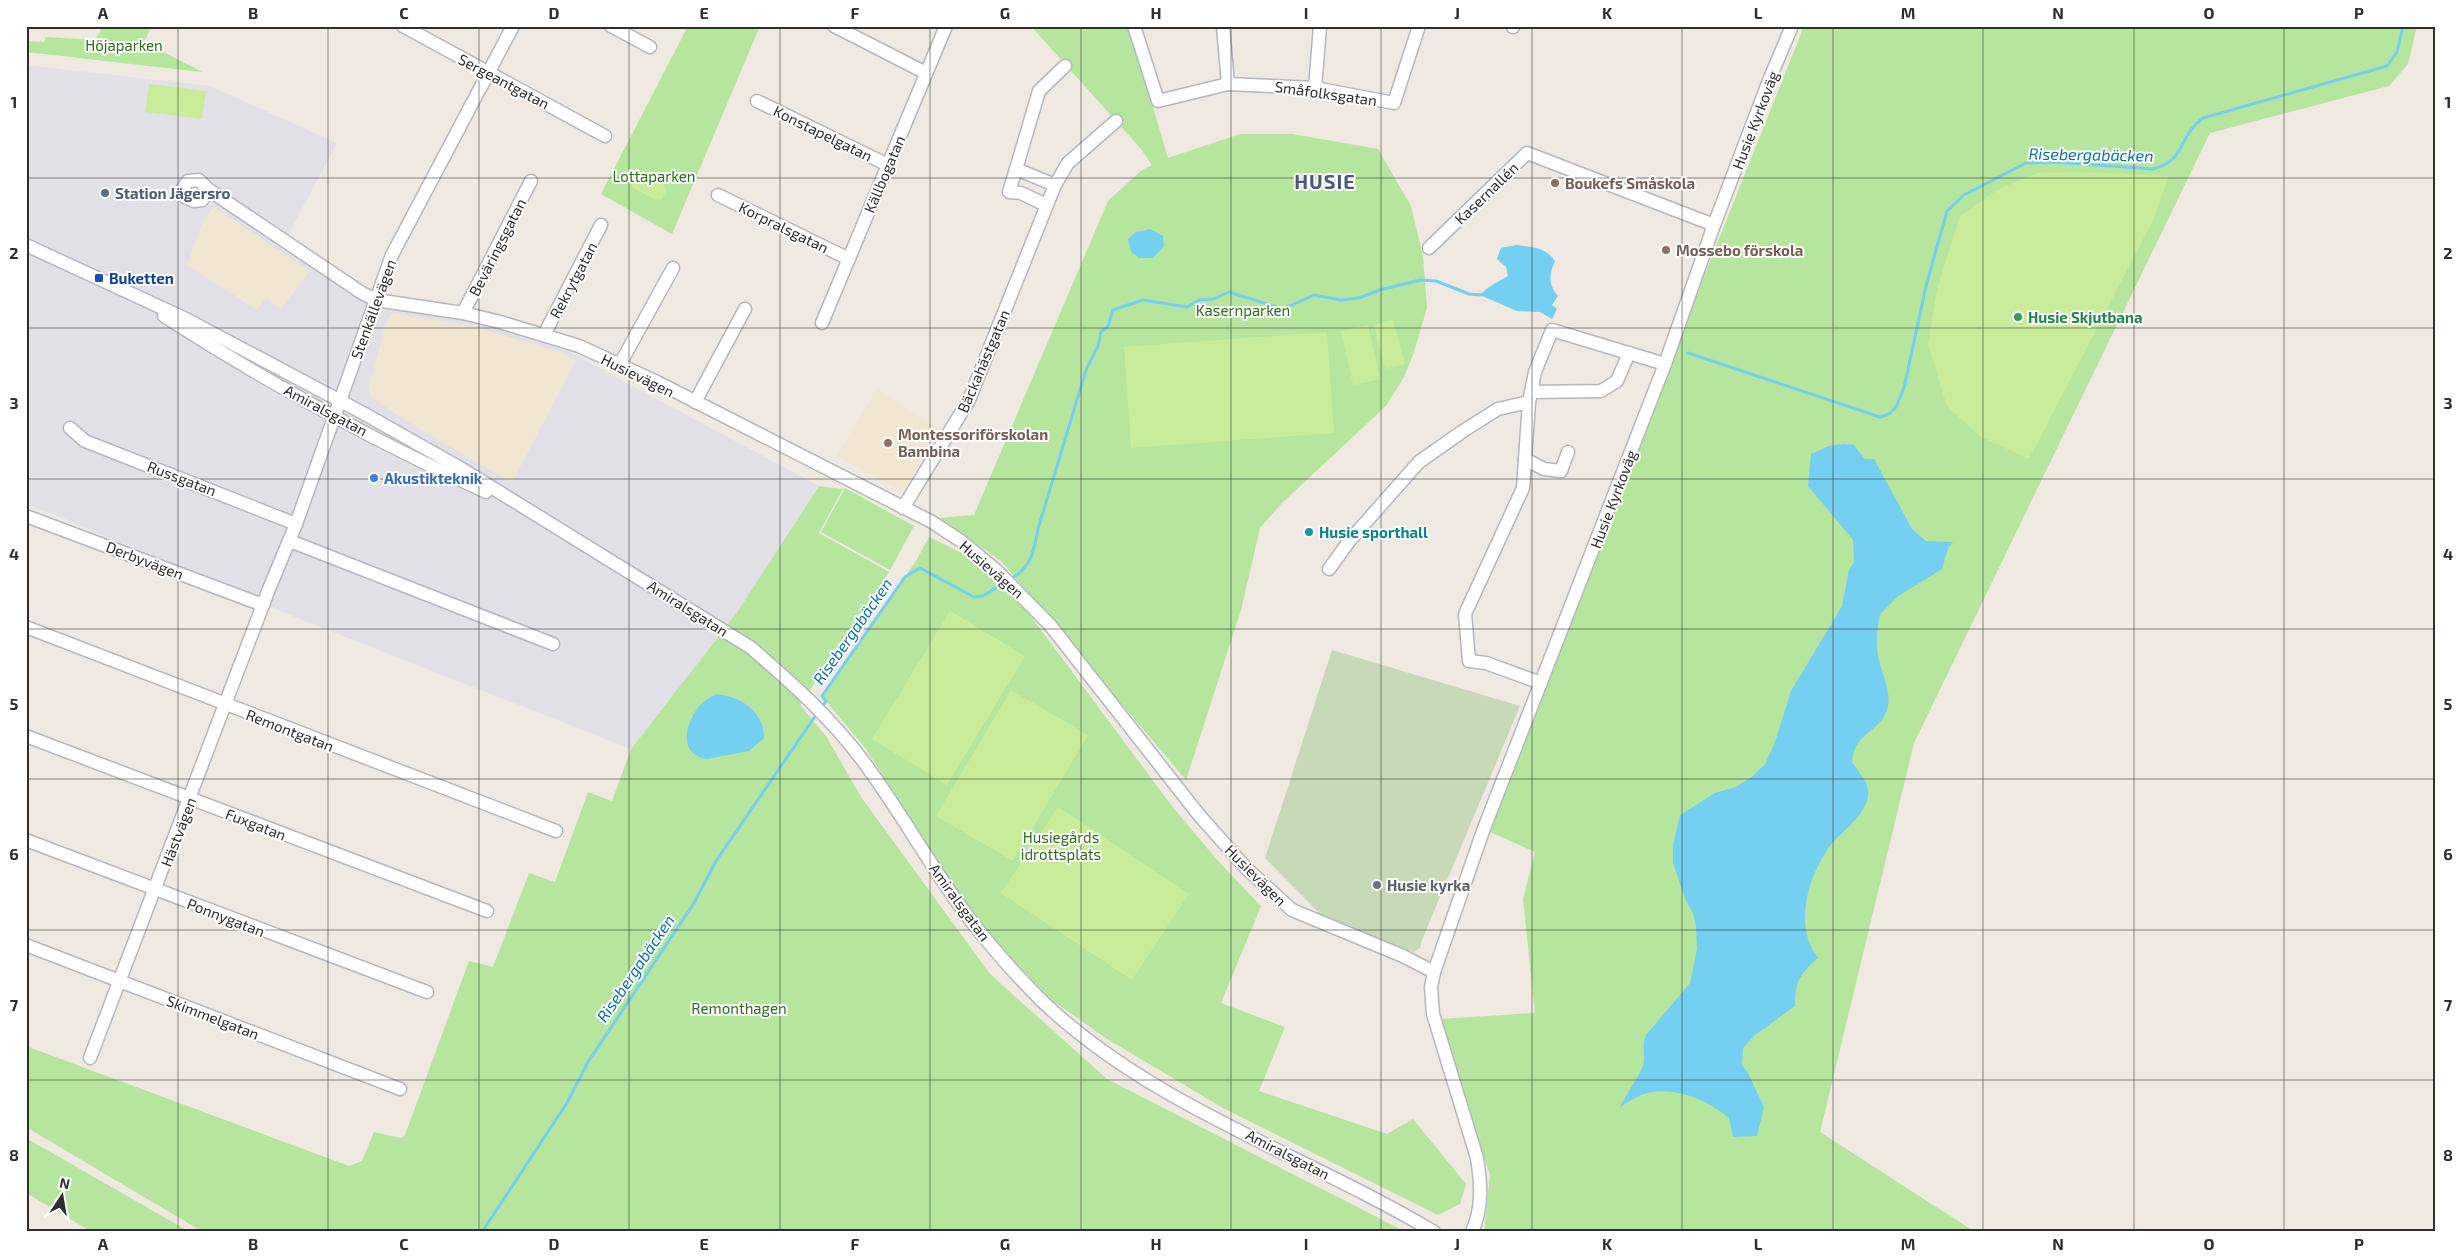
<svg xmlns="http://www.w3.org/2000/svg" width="2462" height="1258" font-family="'Exo 2',sans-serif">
<rect width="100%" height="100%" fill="#efe9e1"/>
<!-- industrial -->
<path fill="#e3e1e8" d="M26 65 210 86 337 143 281 248 355 296 394 308 474 321 558 346 819 486 736 614 631 749 297 618 75 523 26 504Z"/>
<!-- education -->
<g fill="#f0e6d1">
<path d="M214 207 310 271 281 309 266 298 257 310 187 265 202 223Z"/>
<path d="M391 314H399L476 327 559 352 576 360 512 483 416 427 371 397 369 387 387 320Z"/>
<path d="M877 388 940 430 903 489H897L837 456Z"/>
</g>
<!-- green -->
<g fill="#b6e59e">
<path d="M103 26H152L144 42 202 72 26 52V41L44 42 46 37 95 40Z"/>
<path d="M688 26H760L672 234 601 194Z"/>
<path d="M1031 26H1129L1168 158 1240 134H1292L1378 149 1411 206 1423 256 1427 308 1413 355 1404 377 1386 406 1282 503 1260 528 1241 610 1186 780 1001 561 939 518 974 515 1108 201 1142 170 1152 165 1141 149Z"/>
<path d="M1804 26H2417L2408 64 2389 86 2210 133 1914 743 1820 1132 1975 1232H1484L1490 1175 1440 1019 1535 1013 1523 899 1535 852 1488 831 1554 652Z"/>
<path d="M819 486 843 489 819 533 889 572 800 705 826 736 861 797 990 974 1107 1079 1406 1232H203L26 1127V1046L349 1166 362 1161 374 1132 401 1138 405 1135 469 961 493 967 529 873 555 882 588 792 612 801 631 749 736 614Z"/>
<path d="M845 488 914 526 890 570 821 532Z"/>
<path d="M929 537 966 555 1027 611 1171 805 1218 861 1261 906 1221 1003 1285 1027 1259 1091 1387 1134 1413 1119 1466 1184 1460 1204 1438 1215 1223 1108 1104 1037 1049 998 972 916 866 749 822 696 916 561Z"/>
<path d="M26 1138 190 1232H92L26 1193Z"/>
</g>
<!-- cemetery -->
<path fill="#c8d9b8" d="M1332 650 1520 706 1422 940 1420 948 1413 952 1327 921 1265 858Z"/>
<!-- pitch -->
<g fill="#c9ec9a">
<path d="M149 84 206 91 202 119 145 112Z"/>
<path d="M642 172 664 184 666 191 662 199 656 200 633 188 631 182 635 174Z"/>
<path d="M2078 172 2169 176 2154 218 2029 459 1981 437 1947 406 1928 344 1937 289 1960 216 1997 190 2037 173Z"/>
<path d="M1393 320 1405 364 1385 369 1374 325Z"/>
<path d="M1368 325 1380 379 1353 385 1341 331Z"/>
<path d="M1327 332 1334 433 1131 448 1124 347Z"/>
<path d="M950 611 1025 656 947 785 872 739Z"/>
<path d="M1011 690 1088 735 1013 861 936 816Z"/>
<path d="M1058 807 1189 894 1132 980 1001 893Z"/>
</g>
<!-- water -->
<g fill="#75cff0">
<path d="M1150 229 1163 236 1164 246 1153 258H1139L1131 252 1128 239 1136 232Z"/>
<path d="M1516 245C1531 247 1546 247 1555 261 1549 275 1548 284 1558 296L1552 305 1557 309 1552 319 1540 312 1517 311 1480 295C1486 288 1499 281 1508 276L1506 267 1497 259 1501 248Z"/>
<path d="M1844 444 1854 445 1865 459H1874L1912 529 1926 541 1953 542 1948 548 1942 569 1897 597 1880 614C1877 628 1876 642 1878 656 1881 672 1891 689 1888 706 1882 734 1855 729 1852 762 1859 773 1870 782 1868 796 1865 818 1839 832 1827 850 1807 880 1794 927 1818 958 1801 973 1794 982 1795 1006L1755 1035 1743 1048 1742 1065 1748 1073 1764 1107 1757 1136 1733 1137 1729 1118C1709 1101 1679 1088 1652 1092 1640 1094 1629 1101 1620 1107 1626 1094 1638 1078 1643 1066 1646 1056 1641 1047 1646 1035L1690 983 1697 949 1696 926 1693 913 1686 901 1673 863V845L1680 815 1715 793 1736 787 1753 776 1765 764 1775 742 1791 691 1842 606 1849 570 1854 562 1853 540 1808 486 1811 454 1829 446Z"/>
<path d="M717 694C741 697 764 711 764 738L749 751 707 759C673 754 688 713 706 700 709 698 713 696 717 694Z"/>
</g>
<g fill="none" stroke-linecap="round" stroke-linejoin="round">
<!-- stream -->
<g stroke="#75cff0" stroke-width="3">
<path d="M1688 353 1880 417 1889 414 1896 407 1904 388 1926 286 1947 211 1964 195 2026 163 2055 162 2153 169C2187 160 2177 137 2203 118L2387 66 2397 52 2403 26"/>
<path d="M1011 579C1031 567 1034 552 1038 529L1086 370 1098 346 1101 332 1108 326 1113 310 1143 300 1187 307 1199 300 1214 299 1229 292 1283 309 1314 295 1340 300 1359 298 1380 290 1420 280 1436 281 1469 294 1482 295"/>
<path d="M822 707 826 701 822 696 905 577 920 568 974 597 983 596 1005 582"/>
<path d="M482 1232 567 1103 588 1062 694 903 716 861 818 712"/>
</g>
<!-- minor casing -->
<g stroke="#b4b7c1" stroke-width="15">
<g id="minor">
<path d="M403 26 605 136"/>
<path d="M611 26 650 47"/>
<path d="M834 26 926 73"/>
<path d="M1134 26 1158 101 1228 84 1315 88 1394 103 1419 26"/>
<path d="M1223 26 1228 84"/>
<path d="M1513 27V26"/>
<path d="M1315 88 1320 26"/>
<path d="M757 101 888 165"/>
<path d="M1016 169 1039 91 1065 66"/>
<path d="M1055 185 1068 163 1116 121"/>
<path d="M209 190 202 200 194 201 185 197 183 188 188 181 199 180 209 190 362 293 376 300 463 313 500 322 579 346 657 382 932 522 961 541 996 570 1050 625 1199 815 1246 868 1292 910 1403 956 1434 972"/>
<path d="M718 195 849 259"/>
<path d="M26 245 186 319 363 413 462 469 750 647C791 682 831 718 863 761 901 812 931 868 969 918 991 947 1016 975 1042 1001 1153 1107 1304 1154 1434 1232"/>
<path d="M1429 248 1527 153 1714 225"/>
<path d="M463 313 531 181"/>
<path d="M164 316C266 382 375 441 486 492"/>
<path d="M822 323 946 26"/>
<path d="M544 335 601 225"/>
<path d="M620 364 673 268"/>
<path d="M1531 392 1601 391 1617 381 1629 353"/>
<path d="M695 402 745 309"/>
<path d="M70 428 85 441 296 524"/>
<path d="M1525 459 1544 469 1561 471 1568 452"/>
<path d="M903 508 969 400 1055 185 1016 169 1009 192 1021 193 1046 205"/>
<path d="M26 516 263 605"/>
<path d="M290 541 553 644"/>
<path d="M1329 569 1350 540 1419 462 1463 431 1498 409 1529 402"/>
<path d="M26 627 556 831"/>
<path d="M1541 683 1486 663 1469 661 1465 614 1523 488 1529 402 1535 372 1552 330 1665 364"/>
<path d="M26 736 487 911"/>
<path d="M26 840 427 992"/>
<path d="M26 945 400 1089"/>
<path d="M90 1058 269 589 296 524 392 255 513 26"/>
<path d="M1472 1232C1483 1207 1481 1183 1477 1158L1433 1014 1431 987 1434 972 1483 831 1665 364 1714 225 1770 78 1792 26"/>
</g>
</g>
<!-- minor -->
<use href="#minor" stroke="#fff" stroke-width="12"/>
</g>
<!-- grid -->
<path fill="none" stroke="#2e2e2e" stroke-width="1" stroke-opacity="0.55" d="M178 26V1232M328 26V1232M479 26V1232M629 26V1232M780 26V1232M930 26V1232M1081 26V1232M1231 26V1232M1381 26V1232M1532 26V1232M1682 26V1232M1833 26V1232M1983 26V1232M2134 26V1232M2284 26V1232M26 178H2436M26 328H2436M26 479H2436M26 629H2436M26 779H2436M26 930H2436M26 1080H2436"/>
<!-- markers -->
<g fill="#8d6e63" stroke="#fff" stroke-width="2">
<circle cx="1555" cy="183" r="5"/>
<circle cx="1666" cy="250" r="5"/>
<circle cx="888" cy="443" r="5"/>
</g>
<circle fill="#5c6f8a" stroke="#fff" stroke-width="2" cx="105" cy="193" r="5"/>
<rect fill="#1a4fb4" stroke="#fff" stroke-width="2" x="94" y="273" width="10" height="10" rx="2.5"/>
<circle fill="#2e9e5b" stroke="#fff" stroke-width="2" cx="2018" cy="317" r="5"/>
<circle fill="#3f7fe0" stroke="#fff" stroke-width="2" cx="374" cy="478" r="5"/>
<circle fill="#0f9aa8" stroke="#fff" stroke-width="2" cx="1309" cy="532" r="5"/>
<circle fill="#6b7280" stroke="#fff" stroke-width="2" cx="1377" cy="885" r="5"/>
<g text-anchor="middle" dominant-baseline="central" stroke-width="4" stroke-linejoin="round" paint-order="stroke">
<!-- park labels -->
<g font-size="15" fill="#2c6e1b" stroke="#fff">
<text x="124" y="45">Höjaparken</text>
<text x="654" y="176">Lottaparken</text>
<text x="1243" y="310">Kasernparken</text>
<text x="1061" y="837">Husiegårds<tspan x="1061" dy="17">idrottsplats</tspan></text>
<text x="739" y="1008">Remonthagen</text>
</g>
<!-- street labels -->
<g font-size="15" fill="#2e2e2e" stroke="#fff">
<text transform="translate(504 81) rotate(28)">Sergeantgatan</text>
<text transform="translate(1326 93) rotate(8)">Småfolksgatan</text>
<text transform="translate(1755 120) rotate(-69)">Husie Kyrkoväg</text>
<text transform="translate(823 133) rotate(26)">Konstapelgatan</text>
<text transform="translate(884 174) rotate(-67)">Källbogatan</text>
<text transform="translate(1486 193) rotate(-44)">Kasernallén</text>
<text transform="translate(784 227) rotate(26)">Korpralsgatan</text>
<text transform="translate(497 247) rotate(-63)">Beväringsgatan</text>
<text transform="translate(573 280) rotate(-62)">Rekrytgatan</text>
<text transform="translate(373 309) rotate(-70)">Stenkällevägen</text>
<text transform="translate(983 361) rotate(-67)">Bäckahästgatan</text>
<text transform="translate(638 375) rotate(26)">Husievägen</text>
<text transform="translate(326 410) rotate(28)">Amiralsgatan</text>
<text transform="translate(182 478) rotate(21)">Russgatan</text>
<text transform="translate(1613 499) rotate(-69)">Husie Kyrkoväg</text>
<text transform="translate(145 560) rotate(21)">Derbyvägen</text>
<text transform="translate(992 569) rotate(41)">Husievägen</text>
<text transform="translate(688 608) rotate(32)">Amiralsgatan</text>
<text transform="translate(290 730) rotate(21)">Remontgatan</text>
<text transform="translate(256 824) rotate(21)">Fuxgatan</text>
<text transform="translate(178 832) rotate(-69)">Hästvägen</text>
<text transform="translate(1256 875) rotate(45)">Husievägen</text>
<text transform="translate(960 902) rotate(54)">Amiralsgatan</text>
<text transform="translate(226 917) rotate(21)">Ponnygatan</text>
<text transform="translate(213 1017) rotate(21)">Skimmelgatan</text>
<text transform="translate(1288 1154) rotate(27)">Amiralsgatan</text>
</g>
<!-- education labels -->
<g font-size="15" font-weight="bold" fill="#785e54" stroke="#fff" text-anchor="start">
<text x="1565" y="183">Boukefs Småskola</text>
<text x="1676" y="250">Mossebo förskola</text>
<text x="898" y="434">Montessoriförskolan<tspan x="898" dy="17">Bambina</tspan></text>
</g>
<!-- service labels -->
<g font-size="15" font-weight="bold" fill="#4e5e75" stroke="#fff" text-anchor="start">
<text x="115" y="193">Station Jägersro</text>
</g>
<!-- transit labels -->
<g font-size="15" font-weight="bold" fill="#164399" stroke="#fff" text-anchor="start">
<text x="109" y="278">Buketten</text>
</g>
<!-- leisure labels -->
<g font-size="15" font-weight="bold" fill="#27864d" stroke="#fff" text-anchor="start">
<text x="2028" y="317">Husie Skjutbana</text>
</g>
<!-- shop labels -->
<g font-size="15" font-weight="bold" fill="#366cbe" stroke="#fff" text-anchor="start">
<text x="384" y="478">Akustikteknik</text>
</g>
<!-- culture labels -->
<g font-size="15" font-weight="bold" fill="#0d838f" stroke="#fff" text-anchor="start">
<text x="1319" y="532">Husie sporthall</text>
</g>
<!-- worship labels -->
<g font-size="15" font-weight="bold" fill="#5b616d" stroke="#fff" text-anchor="start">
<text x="1387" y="885">Husie kyrka</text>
</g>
<!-- water labels -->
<g font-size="16" font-style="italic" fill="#0d6fa3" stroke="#fff">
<text transform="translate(2091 154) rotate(1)">Risebergabäcken</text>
<text transform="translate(852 631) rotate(-55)">Risebergabäcken</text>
<text transform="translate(635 968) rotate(-56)">Risebergabäcken</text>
</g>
<!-- district labels -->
<g font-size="20" font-weight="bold" letter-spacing="1" fill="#4d5680" stroke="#fff">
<text x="1325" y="181">HUSIE</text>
</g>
</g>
<!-- border -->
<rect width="2462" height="1258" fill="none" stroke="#ffffff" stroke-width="55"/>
<!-- north arrow -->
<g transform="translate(62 1196) rotate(12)" stroke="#ffffff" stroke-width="4" paint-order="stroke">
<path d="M0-4L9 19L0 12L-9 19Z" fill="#2e2e2e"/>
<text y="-8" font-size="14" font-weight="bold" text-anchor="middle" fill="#2e2e2e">N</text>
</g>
<rect x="28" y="28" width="2406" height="1202" fill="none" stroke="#2e2e2e" stroke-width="2"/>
<g font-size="16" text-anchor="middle" font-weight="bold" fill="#2e2e2e">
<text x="103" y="19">A</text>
<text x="253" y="19">B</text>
<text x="404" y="19">C</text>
<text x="554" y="19">D</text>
<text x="704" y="19">E</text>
<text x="855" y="19">F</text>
<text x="1005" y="19">G</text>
<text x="1156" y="19">H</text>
<text x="1306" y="19">I</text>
<text x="1457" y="19">J</text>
<text x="1607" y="19">K</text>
<text x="1758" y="19">L</text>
<text x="1908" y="19">M</text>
<text x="2058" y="19">N</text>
<text x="2209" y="19">O</text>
<text x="2359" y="19">P</text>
<text x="14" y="108">1</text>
<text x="2448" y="108">1</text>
<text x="14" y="259">2</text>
<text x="2448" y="259">2</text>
<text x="14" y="409">3</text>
<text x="2448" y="409">3</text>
<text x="14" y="560">4</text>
<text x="2448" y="560">4</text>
<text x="14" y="710">5</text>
<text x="2448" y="710">5</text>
<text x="14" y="860">6</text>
<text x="2448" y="860">6</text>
<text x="14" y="1011">7</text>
<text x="2448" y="1011">7</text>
<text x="14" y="1161">8</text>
<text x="2448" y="1161">8</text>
<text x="103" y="1250">A</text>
<text x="253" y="1250">B</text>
<text x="404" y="1250">C</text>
<text x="554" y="1250">D</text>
<text x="704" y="1250">E</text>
<text x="855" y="1250">F</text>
<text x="1005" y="1250">G</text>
<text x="1156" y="1250">H</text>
<text x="1306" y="1250">I</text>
<text x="1457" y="1250">J</text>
<text x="1607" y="1250">K</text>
<text x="1758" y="1250">L</text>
<text x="1908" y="1250">M</text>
<text x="2058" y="1250">N</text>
<text x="2209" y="1250">O</text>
<text x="2359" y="1250">P</text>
</g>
</svg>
